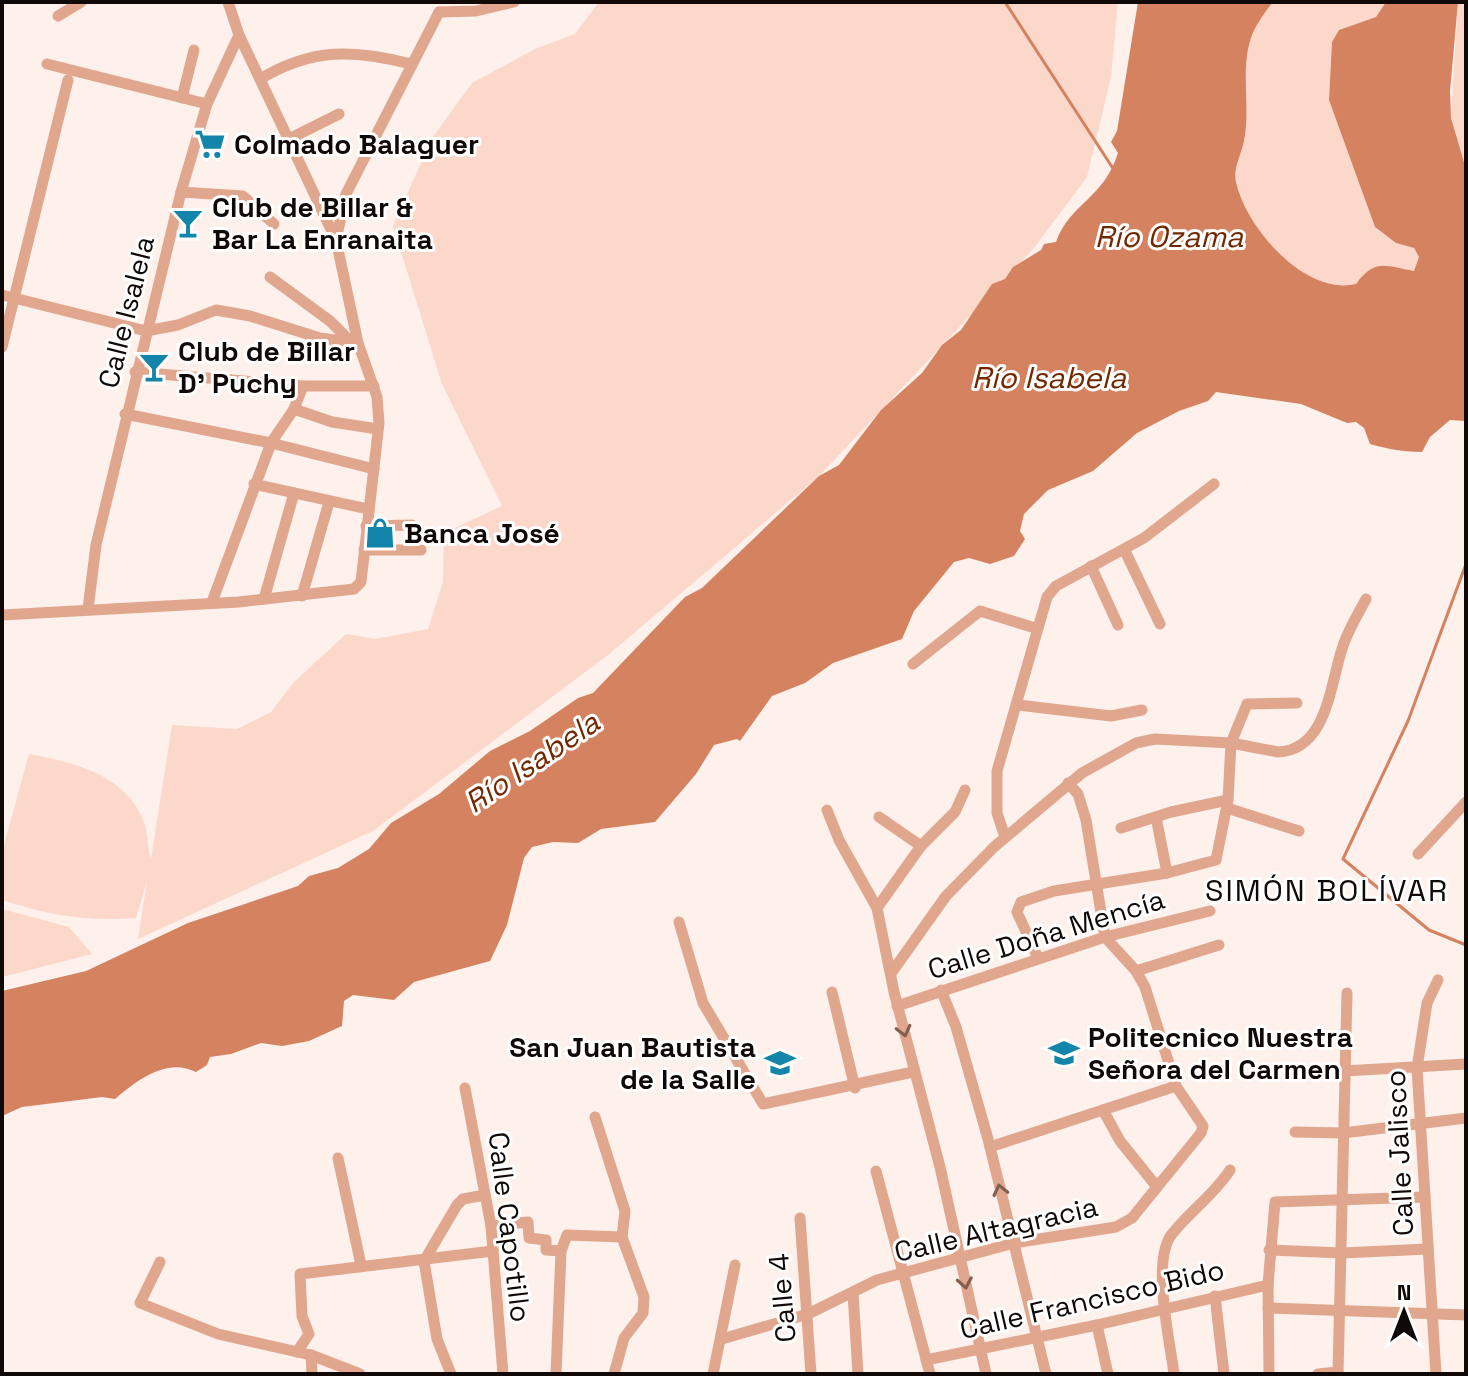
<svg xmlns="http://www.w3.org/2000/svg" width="1468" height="1376" font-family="'Space Grotesk',sans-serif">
<rect width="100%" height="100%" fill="#fef0eb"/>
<!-- green -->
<g fill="#fbd8ca">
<path d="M599 2H1118L1111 77 1087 177 1034 248 819 476 608 655 373 831 138 939 147 881 136 918C88 922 48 915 2 900V852L29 754C72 762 126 774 144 822 148 833 147 848 151 859L172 725 237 729 271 712 294 682 346 634 375 639 428 629 443 582 444 533 502 506 442 384 393 226 432 138 472 83 535 49 575 34Z"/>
<path d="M1273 2H1386L1376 17 1339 30 1332 42 1329 99 1375 227 1396 243 1414 248 1419 257 1414 271C1386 266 1375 258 1356 284 1305 296 1246 228 1236 182 1233 167 1241 156 1244 141 1251 107 1240 71 1251 38 1255 26 1265 12 1273 2Z"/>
<path d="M1458 2H1466V169L1451 118Z"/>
<path d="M2 909 69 927 92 954 2 977Z"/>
</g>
<!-- water -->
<path fill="#d48260" d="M1138 2H1273C1265 12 1255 26 1251 38 1240 71 1251 107 1244 141 1241 156 1233 167 1236 182 1246 228 1305 296 1356 284 1375 258 1386 266 1414 271L1419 257 1414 248 1396 243 1375 227 1329 100 1332 42 1339 30 1376 17 1386 2H1458L1450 91 1451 118 1466 169V421L1450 420 1430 437 1422 452C1406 452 1386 449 1370 444L1364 428 1356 422 1347 423 1301 404 1216 392 1208 401 1179 411 1137 433 1093 471 1048 490 1024 514 1020 531 1025 539 1014 556 990 564 969 558 954 562 914 611 902 639 833 663 805 683 772 696 740 741 737 739 714 745 696 774 655 822 601 829 578 843 553 842 532 847 524 858 507 925 490 961 414 982 394 1000 353 995 344 1001 342 1026 309 1041 282 1046 261 1043 231 1054 210 1057 207 1065 196 1072C167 1057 137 1080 115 1099L102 1097 22 1107 2 1116V991L86 971 188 923 298 886 309 876 338 868 369 849 391 823 439 794 490 751 530 731 578 698 593 693 685 597 702 588 819 476 839 465 881 410 922 373 942 345 961 330 992 284 1005 279 1013 267 1041 250 1044 244 1056 242C1070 203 1103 200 1118 153L1111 142 1117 131Z"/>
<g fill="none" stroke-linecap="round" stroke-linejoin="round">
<!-- stream -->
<g stroke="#d48260" stroke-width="3">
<path d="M1005 2 1114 170"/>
<path d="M1466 564 1408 721 1343 859 1429 930 1466 945"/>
</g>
<!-- minor -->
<g stroke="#e0a68e" stroke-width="11">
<path d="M439 12 476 11 514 2"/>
<path d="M58 16 81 2"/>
<path d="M47 64 207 104"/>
<path d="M260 79C312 48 353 49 411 64"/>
<path d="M182 98 194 50"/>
<path d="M289 139 339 114"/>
<path d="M181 192 243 196 274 224"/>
<path d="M336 240 346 194 439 12"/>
<path d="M270 277 330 321 352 343"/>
<path d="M2 295 146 331 178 325 216 310 250 316 320 338 358 343"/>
<path d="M2 347 68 80"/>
<path d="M135 372 303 386H374"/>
<path d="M294 409 332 422 378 429"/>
<path d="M125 414 271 443 374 469"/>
<path d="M254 484 368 509"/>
<path d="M366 526 412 525"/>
<path d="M1124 549 1160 624"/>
<path d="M364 550H421"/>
<path d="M1091 566 1118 625"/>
<path d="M302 596 329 502"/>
<path d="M264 599 294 493"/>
<path d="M212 602 271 443 294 409 303 386"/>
<path d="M88 609 96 545 181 192 207 104 239 35"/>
<path d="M2 615 239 602 354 589 361 582 379 423 377 397 358 343 336 240 239 35 228 2"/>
<path d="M913 664 980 611 1035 628"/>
<path d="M1018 705 1111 716 1142 710"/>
<path d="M1227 808 1299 831"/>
<path d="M827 810 839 840 877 908 894 992 940 1167 986 1374"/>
<path d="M879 817 921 846"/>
<path d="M1156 817 1167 873"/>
<path d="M1121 828 1171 812 1228 800"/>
<path d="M1005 837 997 813V771L1047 597 1056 586 1144 538 1214 484"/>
<path d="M1418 854 1466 802"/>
<path d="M877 908 921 846 955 812 965 790"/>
<path d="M679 922 703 1003 763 1104 913 1072"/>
<path d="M1038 958 1017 912 1021 902 1054 891 1167 873 1216 860 1228 800 1231 743 1247 704 1297 703"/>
<path d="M1136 971 1219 945"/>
<path d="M892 972 946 896 994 847 1082 773 1136 743 1155 739 1231 743 1278 752C1327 750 1330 685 1342 649 1347 632 1357 616 1366 599"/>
<path d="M941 990 956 1027 988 1139 1046 1374"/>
<path d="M832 992 855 1088"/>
<path d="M897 1006 1105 937 1210 911"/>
<path d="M1344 1071 1466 1064"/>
<path d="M465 1088 491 1226 503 1374"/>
<path d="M1103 1110 1120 1141 1157 1187"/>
<path d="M595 1117 625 1211 622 1237 644 1297 643 1313 624 1338 614 1374"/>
<path d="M1295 1132 1343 1133 1466 1118"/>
<path d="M990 1147 1176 1086"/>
<path d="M338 1158 361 1265"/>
<path d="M876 1171 930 1374"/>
<path d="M800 1218 811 1374"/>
<path d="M491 1226 528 1222 529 1238 546 1240V1250L561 1251"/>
<path d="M1269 1250 1342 1253 1428 1249"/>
<path d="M160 1262 140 1303 218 1334 311 1355 360 1374"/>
<path d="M853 1293 858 1374"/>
<path d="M1215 1296 1224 1374"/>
<path d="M1268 1308 1466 1315"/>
<path d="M1097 1325 1108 1374"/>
<path d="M722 1339 808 1314 877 1280 1014 1243 1116 1227 1132 1218 1201 1133 1203 1126 1176 1086 1145 987 1136 971 1105 937 1086 820 1078 794 1068 783"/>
<path d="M297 1352 309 1334 302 1316 300 1274 493 1251"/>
<path d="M311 1355 312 1374"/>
<path d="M926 1360 1097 1325 1268 1285"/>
<path d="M451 1374 437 1339 424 1261 457 1205 463 1199 485 1195"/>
<path d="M556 1374 561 1251 567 1235 622 1237"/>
<path d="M713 1374 735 1265"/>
<path d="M1174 1374C1170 1341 1151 1260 1172 1234 1190 1211 1214 1195 1230 1170"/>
<path d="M1269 1374 1268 1285 1275 1202 1425 1197"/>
<path d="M1318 1374 1338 1372"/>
<path d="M1338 1374 1347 993"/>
<path d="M1436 1374 1417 1068 1427 1003 1438 980"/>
</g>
</g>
<!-- one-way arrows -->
<defs><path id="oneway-chevron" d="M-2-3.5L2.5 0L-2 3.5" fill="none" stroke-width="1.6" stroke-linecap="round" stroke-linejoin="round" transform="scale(2)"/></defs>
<g stroke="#825f51">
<use href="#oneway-chevron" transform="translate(904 1031) rotate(76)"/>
<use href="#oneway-chevron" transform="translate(1000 1190) rotate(-103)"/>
<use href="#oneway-chevron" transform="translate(965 1283) rotate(80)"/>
</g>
<!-- icons -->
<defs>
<g id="supermarket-bare" transform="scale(2.4)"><path d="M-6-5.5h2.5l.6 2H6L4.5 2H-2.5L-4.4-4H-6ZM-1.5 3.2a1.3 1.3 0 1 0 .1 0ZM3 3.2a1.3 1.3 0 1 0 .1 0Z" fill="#1384aa" stroke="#fff" stroke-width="2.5" paint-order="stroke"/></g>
<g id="bar-bare" transform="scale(2.4)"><path d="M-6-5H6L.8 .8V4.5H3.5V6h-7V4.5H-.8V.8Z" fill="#1384aa" stroke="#fff" stroke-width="2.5" paint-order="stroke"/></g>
<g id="shop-bare" transform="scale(2.4)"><path d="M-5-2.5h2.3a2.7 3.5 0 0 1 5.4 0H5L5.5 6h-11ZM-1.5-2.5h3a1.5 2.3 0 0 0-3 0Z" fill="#1384aa" stroke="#fff" stroke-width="2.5" paint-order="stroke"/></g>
<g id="school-bare" transform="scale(2.4)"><path d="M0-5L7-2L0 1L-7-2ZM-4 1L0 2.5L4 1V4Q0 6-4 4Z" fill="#1384aa" stroke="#fff" stroke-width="2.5" paint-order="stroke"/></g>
</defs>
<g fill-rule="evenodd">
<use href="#supermarket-bare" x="210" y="144"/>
<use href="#bar-bare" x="188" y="223"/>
<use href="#bar-bare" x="154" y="367"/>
<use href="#shop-bare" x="380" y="533"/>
<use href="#school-bare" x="1064" y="1053"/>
<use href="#school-bare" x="780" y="1063"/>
</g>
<g text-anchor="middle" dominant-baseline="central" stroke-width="6" stroke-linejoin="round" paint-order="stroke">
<!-- poi labels -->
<g font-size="28" font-weight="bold" fill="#100907" stroke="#fff" text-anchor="start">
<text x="234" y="144">Colmado Balaguer</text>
<text x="212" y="207">Club de Billar &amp;<tspan x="212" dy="32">Bar La Enranaita</tspan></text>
<text x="178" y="351">Club de Billar<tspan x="178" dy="32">D' Puchy</tspan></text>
<text x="404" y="533">Banca José</text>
<text x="1088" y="1037">Politecnico Nuestra<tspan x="1088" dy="32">Señora del Carmen</tspan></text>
<text x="756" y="1047" text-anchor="end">San Juan Bautista<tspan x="756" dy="32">de la Salle</tspan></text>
</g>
<!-- street labels -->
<g font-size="28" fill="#100907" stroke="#fff">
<text transform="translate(126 312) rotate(-76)">Calle Isalela</text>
<text transform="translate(1046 934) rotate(-17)">Calle Doña Mencía</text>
<text transform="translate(1399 1153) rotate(-93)">Calle Jalisco</text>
<text transform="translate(510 1227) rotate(83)">Calle Capotillo</text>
<text transform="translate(996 1229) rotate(-13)">Calle Altagracia</text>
<text transform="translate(782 1298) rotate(-95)">Calle 4</text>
<text transform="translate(1092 1299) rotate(-13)">Calle Francisco Bido</text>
</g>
<!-- water labels -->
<g font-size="30" font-style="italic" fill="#722800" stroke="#fff">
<text x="1169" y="236">Río Ozama</text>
<text x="1049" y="377">Río Isabela</text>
<text transform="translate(532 762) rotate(-34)">Río Isabela</text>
</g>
<!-- neighbourhood labels -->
<g font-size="30" letter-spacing="2" fill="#100907" stroke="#fff">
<text x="1327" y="890">SIMÓN BOLÍVAR</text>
</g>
</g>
<!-- border -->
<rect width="1468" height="1376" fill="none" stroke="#100907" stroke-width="8"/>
<!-- north arrow -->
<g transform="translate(1404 1312)" stroke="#ffffff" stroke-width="6" paint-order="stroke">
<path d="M0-6L14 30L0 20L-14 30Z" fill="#100907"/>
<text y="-12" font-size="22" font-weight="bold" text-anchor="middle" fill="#100907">N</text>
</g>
</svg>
